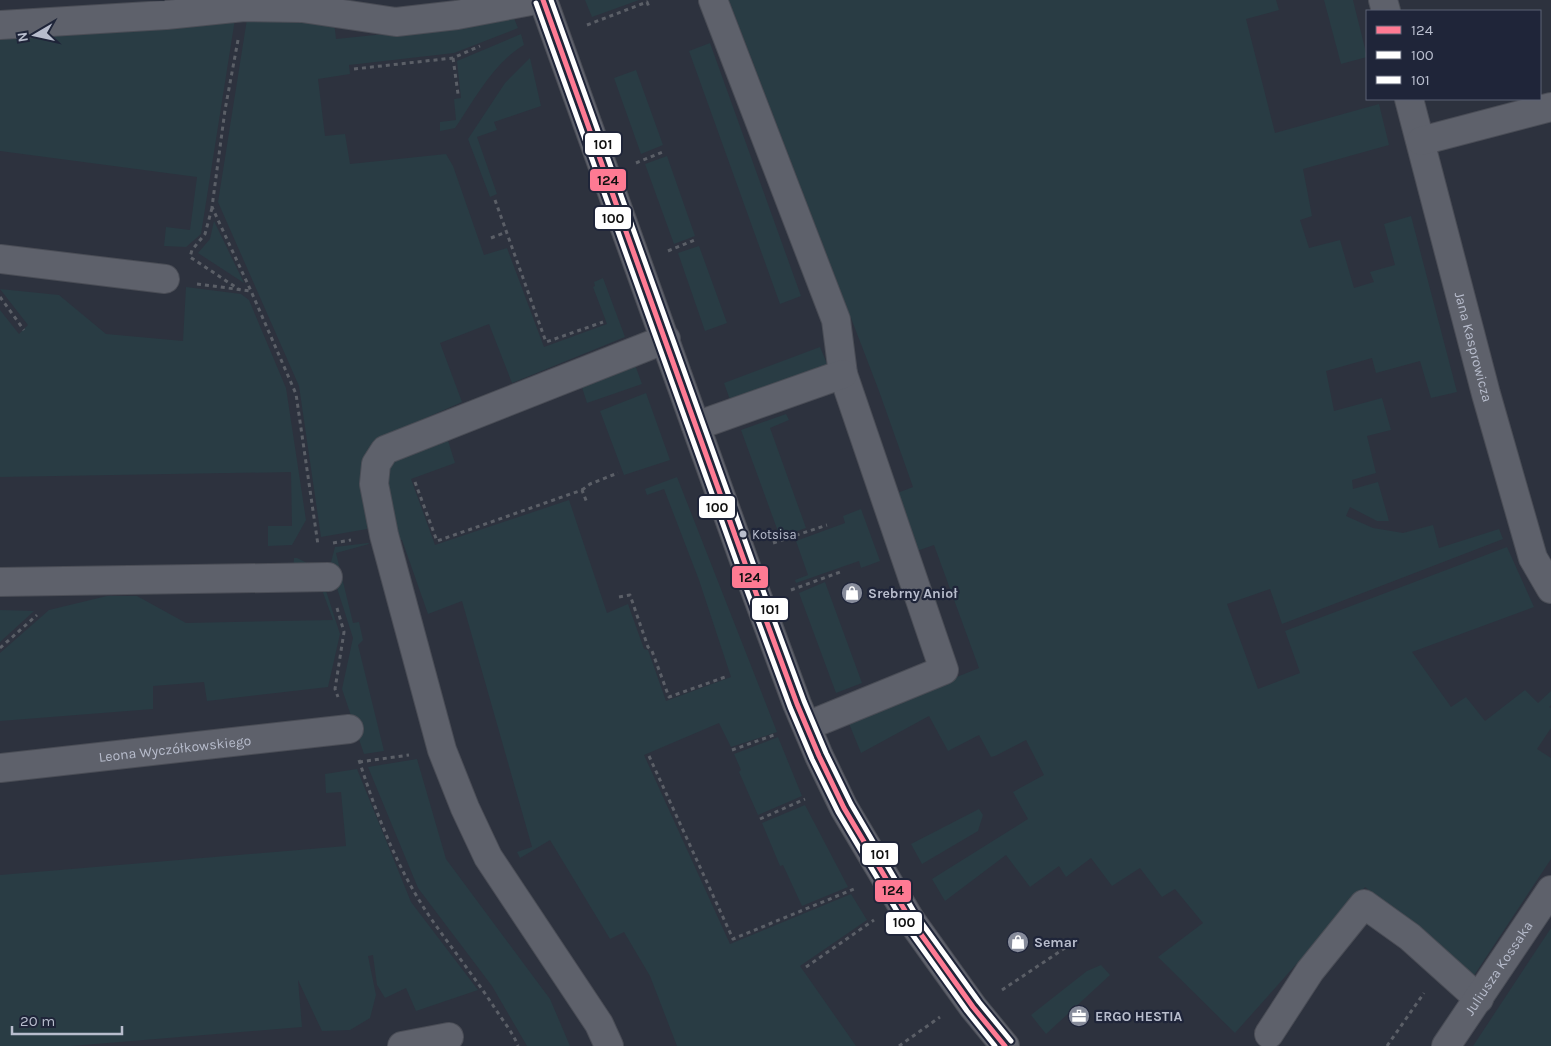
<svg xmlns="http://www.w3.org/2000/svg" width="1551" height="1046" font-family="Karla,sans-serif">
<rect width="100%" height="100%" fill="#2d323e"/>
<!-- green -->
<g fill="#293c44">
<path d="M585 0H639L592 17Z"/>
<path d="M729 0H1276L1279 10 1246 19 1275 133 1379 104 1389 145 1303 169 1312 216 1300 220 1309 248 1340 240 1354 288 1374 282 1370 272 1395 265 1384 224 1411 216 1457 392 1431 398 1420 361 1376 373 1372 358 1326 371 1334 411 1382 398 1391 430 1367 436 1376 473 1352 480 1353 489 1378 482 1389 521H1377L1350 507 1346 516 1373 528 1403 533 1433 525 1439 548 1499 529 1503 539 1282 624 1270 589 1227 604 1258 689 1300 673 1285 631 1507 547 1534 607 1412 652 1451 707 1466 697 1485 721 1525 690 1538 703 1551 691V705L1549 707 1551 708V728L1537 749 1551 758V859L1473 977 1365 887 1235 1033 1158 957 1203 923 1175 889 1162 897 1140 868 1112 886 1091 858 1066 877 1059 866 1030 887 1006 855 945 901 932 879 1028 819 1013 792 1044 775 1026 740 995 756 991 757 979 735 948 751 929 716 861 753 848 721 979 668 934 545 914 552 892 495 913 487 879 391Z"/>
<path d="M1324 0H1353L1367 57 1341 64Z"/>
<path d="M511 11 518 28 454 53 349 65 350 74 318 79 325 136 345 134 350 164 446 154 453 166 484 255 507 248 544 347 607 324 593 287 595 286 594 282 603 278 625 337 512 383 489 324 440 343 462 402 392 433 371 522 367 529 321 537 299 386 218 202 247 19 334 21 336 39 414 31Z"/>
<path d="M235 19 201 234 186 247 164 246 166 227 190 230 197 177 0 151V34Z"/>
<path d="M521 34 524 45C493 63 475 99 455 128L440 131V122L456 120 454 99 461 98 457 61Z"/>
<path d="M710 43 801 296 780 304 689 51Z"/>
<path d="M530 58 541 106 494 122 497 130 477 137 497 194 490 197 468 139 505 83Z"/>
<path d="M636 70 663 145 641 154 614 78Z"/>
<path d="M667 156 695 236 674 244 645 164Z"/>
<path d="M214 221 244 283 198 253 210 239Z"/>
<path d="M699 246 727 323 705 331 678 253Z"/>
<path d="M186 287 241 294 249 300 286 388 306 520 292 545 268 546V526H292L291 472 0 477V310L19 334 28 325 0 289 59 295 106 334 183 341Z"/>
<path d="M820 347 828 366 734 411 724 383Z"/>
<path d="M634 362 642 384 587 403 580 381Z"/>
<path d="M646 393 670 460 624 475 600 411Z"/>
<path d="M786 414 789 420 770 428 806 528 780 537 741 430Z"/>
<path d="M445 431 455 463 411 479 435 545 569 500 607 613 628 604 644 649 648 650 666 701 731 677 699 580 664 489 647 495 645 489 677 477 777 732 731 747 719 723 644 755 730 944 851 894 867 920 800 966 856 1046H677L650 976 624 932 610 939 550 840 520 858 517 852 532 847 462 601 428 614 402 540 392 541 387 526V467L396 452Z"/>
<path d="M861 509 880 561 861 568 859 561 796 583 795 580 808 575 796 541 845 523 843 516Z"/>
<path d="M368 543 369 544 336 553 353 623 359 622 363 640 358 645 384 751 364 754 342 689 353 638 330 566 335 547Z"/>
<path d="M294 558H297L319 569 340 634 328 687 207 701 204 682 153 686V709L0 721V653L49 610 107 596H137L186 623 333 620 321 587H292Z"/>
<path d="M825 582 862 683 836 693 799 593Z"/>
<path d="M0 610 34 611 0 642Z"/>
<path d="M778 737 802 796 758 815 739 772 741 770 734 754Z"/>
<path d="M417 759 446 859 550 999 570 1046H527L492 986 418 888 368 767Z"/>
<path d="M357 769 411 902 478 990 416 1011 406 988 385 998 377 985 373 955 368 956 376 995 370 1018 350 1030 322 1031 298 980 302 1027 71 1046H0V875L346 846 341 792 326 793 325 774Z"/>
<path d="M805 805 848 887 802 906 783 865 780 866 762 823Z"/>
<path d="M979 809 983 815 978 831 922 864 911 844Z"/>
<path d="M1551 928V1046H1473Z"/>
<path d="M1101 965 1110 975 1046 1034 1031 1015 1087 971Z"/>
</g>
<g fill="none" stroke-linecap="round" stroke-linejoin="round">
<!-- minor casing -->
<g stroke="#4a4d56" stroke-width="30">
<g id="minor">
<path d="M543 0 746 566 797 704 819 756 844 808 910 919 973 1007 1005 1046"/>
<path d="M713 0 836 320 843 374 944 670 807 726"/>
<path d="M1383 0 1386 11"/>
<path d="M0 25 166 15 244 7 302 8 396 22 457 15 536 0"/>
<path id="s1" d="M1409 99 1486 394 1533 558 1551 589"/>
<path d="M1421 141 1551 107"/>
<path d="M0 259 165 279"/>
<path d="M696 426 843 374"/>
<path d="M0 582 328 577"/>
<path id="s2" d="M0 768 349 729"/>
<path d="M1269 1034 1310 971 1364 904 1410 937 1479 999"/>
<path d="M402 1046 449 1037"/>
<path d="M609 1046 599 1024 488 857 465 808 442 750 384 535 374 484 376 464 385 450 666 339"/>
<path id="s3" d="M1446 1046 1551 890"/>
</g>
</g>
<!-- path -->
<g stroke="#5b5f67" stroke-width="3" stroke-dasharray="4 4" stroke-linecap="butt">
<path d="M587 25 647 2 649 7"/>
<path d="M238 40 225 110 212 207 251 291 296 394 318 545"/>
<path d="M453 58 458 94"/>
<path d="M354 69 453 58 480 46"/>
<path d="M636 163 665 151"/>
<path d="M495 200 546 342 603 322"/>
<path d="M212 208 205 234 192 250 190 257 240 290"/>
<path d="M491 238 506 232"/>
<path d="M668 251 697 239"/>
<path d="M197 284 251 291"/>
<path d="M0 297 24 330"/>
<path d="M415 482 437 541 582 490 587 503"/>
<path d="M582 490 590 484 618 473"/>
<path d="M333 543 351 540"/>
<path d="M773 543 827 525"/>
<path d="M791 590 843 571"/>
<path d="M619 597 630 595 648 647 652 651 669 697 728 676"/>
<path d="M337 608 344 632 335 689 338 697"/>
<path d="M0 648 37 615"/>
<path d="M732 750 774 735"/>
<path d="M649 756 733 939 854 889"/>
<path d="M359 760C377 816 398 871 432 920 453 950 476 979 496 1010 504 1022 513 1033 518 1046"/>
<path d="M359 762 409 755"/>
<path d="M760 819 805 799"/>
<path d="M806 967 874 920"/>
<path d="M1002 990 1074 942"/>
<path d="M899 1046 940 1017"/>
<path d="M1387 1046 1424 993"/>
</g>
<!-- minor -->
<use href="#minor" stroke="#5e616b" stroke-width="28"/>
<!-- bus-1 casing -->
<g stroke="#1f2539" stroke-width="9">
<path id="bus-1" d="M543 0 746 566 797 704 819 756 844 808 910 919 973 1007 1005 1046"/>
</g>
<!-- bus-2 casing -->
<g stroke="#1f2539" stroke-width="9">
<path id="bus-2" d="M536 3 739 569 790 707 812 759 838 812 904 923 967 1011 995 1046"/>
</g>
<!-- bus-3 casing -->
<g stroke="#1f2539" stroke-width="9">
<path id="bus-3" d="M551 0 753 563 804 701 826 753 851 804 916 915 979 1002 1011 1041"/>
</g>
<!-- bus-1 -->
<use href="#bus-1" stroke="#fe7a93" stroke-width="5"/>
<!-- bus-2 -->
<use href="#bus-2" stroke="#fff" stroke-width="5"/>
<!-- bus-3 -->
<use href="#bus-3" stroke="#fff" stroke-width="5"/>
</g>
<!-- icons -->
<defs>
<g id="shop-disc" transform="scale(1.125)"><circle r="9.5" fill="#878c9b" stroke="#1f2539"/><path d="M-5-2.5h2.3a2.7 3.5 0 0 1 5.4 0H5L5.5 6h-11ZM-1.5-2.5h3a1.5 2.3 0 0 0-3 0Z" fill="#fff"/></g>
<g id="office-disc" transform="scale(1.125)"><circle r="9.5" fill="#878c9b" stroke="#1f2539"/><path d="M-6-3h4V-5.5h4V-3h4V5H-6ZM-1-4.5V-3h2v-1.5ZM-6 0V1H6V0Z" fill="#fff"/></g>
</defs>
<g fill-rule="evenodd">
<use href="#shop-disc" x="852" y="593"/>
<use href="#shop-disc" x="1018" y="942"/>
<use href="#office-disc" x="1079" y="1016"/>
</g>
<!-- markers -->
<circle fill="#b8bdcd" stroke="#1f2539" stroke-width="2" cx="743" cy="534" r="4.5"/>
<g text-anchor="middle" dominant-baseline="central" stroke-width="4.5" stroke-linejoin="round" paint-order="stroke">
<!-- bus labels -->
<g font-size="13" fill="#b8bdcd" stroke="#1f2539" text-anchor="start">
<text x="752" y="534">Kotsisa</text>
</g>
<!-- street labels -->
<g font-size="14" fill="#b8bdcd" stroke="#1f2539">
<text stroke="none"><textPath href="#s1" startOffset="256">Jana Kasprowicza</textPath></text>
<text stroke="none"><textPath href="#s2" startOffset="176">Leona Wyczółkowskiego</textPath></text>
<text stroke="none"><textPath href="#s3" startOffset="94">Juliusza Kossaka</textPath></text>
</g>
<!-- poi labels -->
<g font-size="14" font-weight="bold" fill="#b8bdcd" stroke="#1f2539" text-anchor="start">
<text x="868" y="593">Srebrny Anioł</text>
<text x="1034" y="942">Semar</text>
<text x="1095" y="1016">ERGO HESTIA</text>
</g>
</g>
<g stroke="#1f2539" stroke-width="2">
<rect x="584" y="132" width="38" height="24" rx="5" fill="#fff"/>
<rect x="589" y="168" width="38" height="24" rx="5" fill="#fe7a93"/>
<rect x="594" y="206" width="38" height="24" rx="5" fill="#fff"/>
<rect x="698" y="495" width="38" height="24" rx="5" fill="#fff"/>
<rect x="731" y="565" width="38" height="24" rx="5" fill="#fe7a93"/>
<rect x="751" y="597" width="38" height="24" rx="5" fill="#fff"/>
<rect x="861" y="842" width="38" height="24" rx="5" fill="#fff"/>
<rect x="874" y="879" width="38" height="24" rx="5" fill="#fe7a93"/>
<rect x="885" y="911" width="38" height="24" rx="5" fill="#fff"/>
</g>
<g font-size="14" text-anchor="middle" font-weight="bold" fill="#111">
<text x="603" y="149">101</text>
<text x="608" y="185">124</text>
<text x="613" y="223">100</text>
<text x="717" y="512">100</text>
<text x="750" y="582">124</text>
<text x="770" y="614">101</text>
<text x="880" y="859">101</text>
<text x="893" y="895">124</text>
<text x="904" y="927">100</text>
</g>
<!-- legend -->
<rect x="1366" y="10" width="175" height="90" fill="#1f2539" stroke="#5c6274"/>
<rect x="1376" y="26" width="25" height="8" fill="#fe7a93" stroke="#5c6274"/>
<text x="1411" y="35" font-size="15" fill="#b8bdcd">124</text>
<rect x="1376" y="51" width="25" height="8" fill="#ffffff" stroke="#5c6274"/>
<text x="1411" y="60" font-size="15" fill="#b8bdcd">100</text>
<rect x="1376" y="76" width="25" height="8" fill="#ffffff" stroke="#5c6274"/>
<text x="1411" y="85" font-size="15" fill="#b8bdcd">101</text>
<!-- north arrow -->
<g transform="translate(35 35) rotate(261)" stroke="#1f2539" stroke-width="4" paint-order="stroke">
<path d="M0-4L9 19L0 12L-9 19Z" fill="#b8bdcd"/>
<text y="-8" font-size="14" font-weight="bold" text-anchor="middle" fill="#b8bdcd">N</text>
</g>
<!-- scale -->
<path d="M12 1026v8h110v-8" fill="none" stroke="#b8bdcd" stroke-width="2.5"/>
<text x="20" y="1026" font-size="15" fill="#b8bdcd" stroke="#1f2539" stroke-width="4" paint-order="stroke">20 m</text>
</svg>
